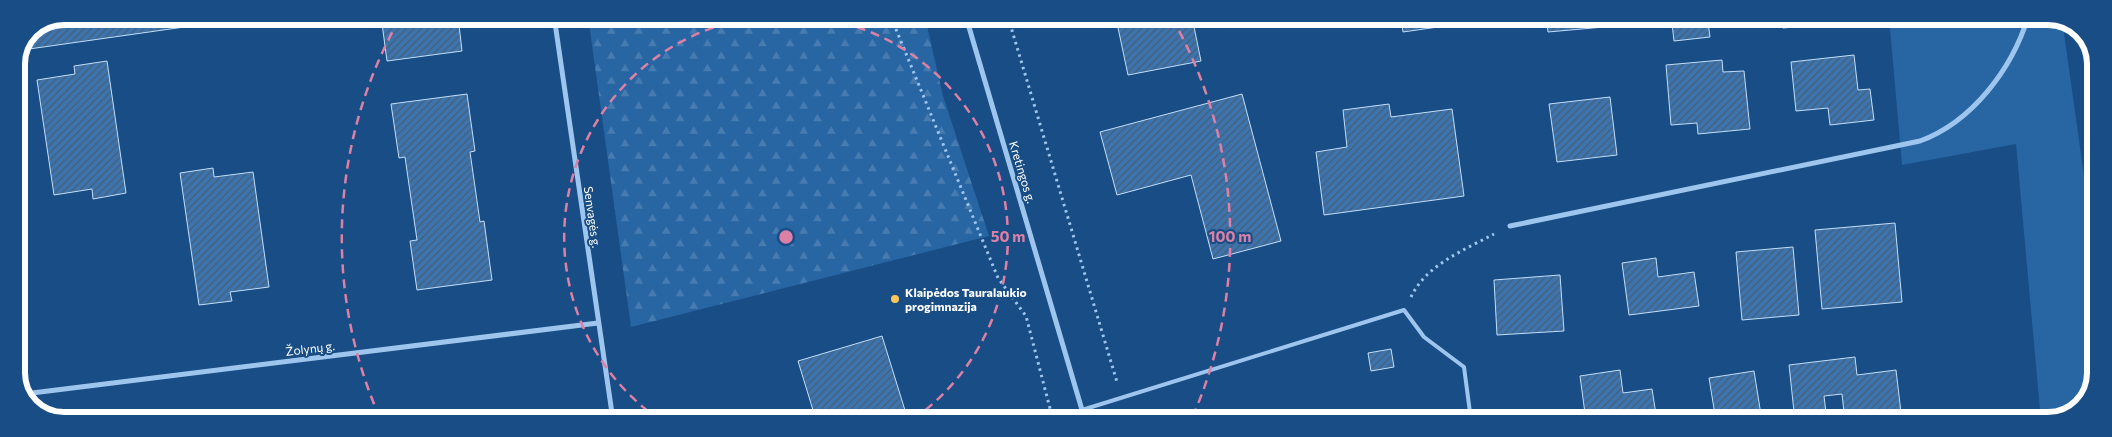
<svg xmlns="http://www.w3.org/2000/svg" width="2112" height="437" font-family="Commissioner,sans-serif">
<defs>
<pattern id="forest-firs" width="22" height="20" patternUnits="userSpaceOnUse" patternTransform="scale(1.25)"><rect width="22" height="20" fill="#2765a3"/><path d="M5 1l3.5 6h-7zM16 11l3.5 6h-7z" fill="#477cb1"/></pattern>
<pattern id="building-hatch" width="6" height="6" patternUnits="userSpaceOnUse" patternTransform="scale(1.25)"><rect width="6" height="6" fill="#3d74ad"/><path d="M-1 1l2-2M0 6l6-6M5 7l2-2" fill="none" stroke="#455e78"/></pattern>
</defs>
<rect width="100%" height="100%" fill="#184d85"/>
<!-- green -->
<path fill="#2765a3" d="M1889 17H2057L2062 19 2095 254V382L2079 409 2049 421H2041L2016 144 1902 165Z"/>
<!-- forest -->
<path fill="url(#forest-firs)" d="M588 16 925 17 943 96 989 236 631 327Z"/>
<!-- building -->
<g fill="url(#building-hatch)" stroke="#c3def9">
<path d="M97 16H262L22 50 30 30 46 23Z"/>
<path d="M381 16H458L462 51 387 61Z"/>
<path d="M1150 17H1192L1201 61 1128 75 1117 23Z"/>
<path d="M1401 17H1480V21L1403 32Z"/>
<path d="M1546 17H1614L1615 26 1548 32Z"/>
<path d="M1640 17H1739L1740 19 1708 22 1710 37 1674 41 1672 23 1641 26Z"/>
<path d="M1782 17H1845L1846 22 1783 28Z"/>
<path d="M1854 55 1858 90 1870 89 1874 120 1830 125 1828 108 1796 111 1791 62Z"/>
<path d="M1722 60 1723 72 1744 71 1750 129 1698 134 1697 123 1671 125 1666 65Z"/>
<path d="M107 61 126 193 93 199 92 189 54 195 37 80 75 74 74 66Z"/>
<path d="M467 94 475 151 470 152 480 222 484 221 492 280 417 290 410 241 417 240 405 157 399 158 391 104Z"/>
<path d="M1242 94 1281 241 1213 259 1191 175 1117 195 1100 132Z"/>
<path d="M1610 97 1617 155 1557 162 1549 104Z"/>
<path d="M1389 104 1391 117 1452 109 1464 196 1324 215 1316 152 1347 147 1343 110Z"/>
<path d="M213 168 214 177 253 172 269 287 230 292 232 301 199 305 180 173Z"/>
<path d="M1895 223 1902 302 1822 309 1815 230Z"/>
<path d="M1793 247 1799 315 1742 320 1736 252Z"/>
<path d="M1656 258 1658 277 1694 272 1699 306 1629 315 1622 263Z"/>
<path d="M1560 275 1564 331 1497 335 1494 280Z"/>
<path d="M882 336 908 420H816L798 361Z"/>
<path d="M1391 349 1394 367 1371 371 1368 353Z"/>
<path d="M1855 357 1857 375 1896 370 1902 421H1845L1842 394 1824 396 1827 421H1795L1789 365Z"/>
<path d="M1620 370 1623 393 1652 389 1657 421H1586L1580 376Z"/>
<path d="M1754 371 1762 421H1716L1709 378Z"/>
<path d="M1400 414 1402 420H1379Z"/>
</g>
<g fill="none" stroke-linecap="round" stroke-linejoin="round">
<!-- path -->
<g stroke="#9ec5ed" stroke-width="3" stroke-dasharray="2.5 4" stroke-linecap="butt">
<path d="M891 17 998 278 1026 316 1053 420"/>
<path d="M1008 17 1117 382"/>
<path d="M1411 297C1426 265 1464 250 1494 234"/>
</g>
<!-- service -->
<path stroke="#9ec5ed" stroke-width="4" d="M1082 410 1404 310 1424 337 1464 367 1471 420"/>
<!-- minor -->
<g stroke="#9ec5ed" stroke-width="5">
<path d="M554 16 613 420"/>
<path d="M966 17 1085 420"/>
<path d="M1510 226 1920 141C1972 122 2012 69 2028 17"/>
<path d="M24 394 598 323"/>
</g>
<!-- primary -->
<path stroke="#e4f0ff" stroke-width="12" d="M2088 42 2095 103"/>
</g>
<!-- distance rings -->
<g fill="none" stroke="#dd80a5" stroke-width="2.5" stroke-dasharray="9 6">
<path d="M660 420A222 222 0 0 1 759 17M813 17A222 222 0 0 1 912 420"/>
<path d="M380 418A444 444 0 0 1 400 18M1172 18A444 444 0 0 1 1192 418"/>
</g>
<!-- markers -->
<circle fill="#ffc75a" stroke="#184d85" stroke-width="2" cx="895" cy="299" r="5"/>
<g text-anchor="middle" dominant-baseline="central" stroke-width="4" stroke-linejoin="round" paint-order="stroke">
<!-- street labels -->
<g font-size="12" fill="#fff" stroke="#184d85">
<text transform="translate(1023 172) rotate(73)">Kretingos g.</text>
<text transform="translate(593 217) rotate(82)">Senvagės g.</text>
<text transform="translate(310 348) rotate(-7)">Žolynų g.</text>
</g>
<!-- poi labels -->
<g font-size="12" font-weight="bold" fill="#fff" stroke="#184d85" text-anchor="start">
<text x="905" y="292">Klaipėdos Tauralaukio<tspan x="905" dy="14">progimnazija</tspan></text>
</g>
</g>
<!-- crop -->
<path d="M0 0H2112V437H0ZM64 25H2048A39 39 0 0 1 2087 64V373A39 39 0 0 1 2048 412H64A39 39 0 0 1 25 373V64A39 39 0 0 1 64 25Z" fill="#184d85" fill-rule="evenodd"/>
<path fill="none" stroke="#fff" stroke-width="6" d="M64 25H2048A39 39 0 0 1 2087 64V373A39 39 0 0 1 2048 412H64A39 39 0 0 1 25 373V64A39 39 0 0 1 64 25Z"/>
<circle cx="786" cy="237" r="8" fill="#dd80a5" stroke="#184d85" stroke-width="2.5"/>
<g font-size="15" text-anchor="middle" font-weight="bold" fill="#dd80a5" stroke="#184d85" stroke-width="4" stroke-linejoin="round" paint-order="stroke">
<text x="1008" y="242">50 m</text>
<text x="1230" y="242">100 m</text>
</g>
</svg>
